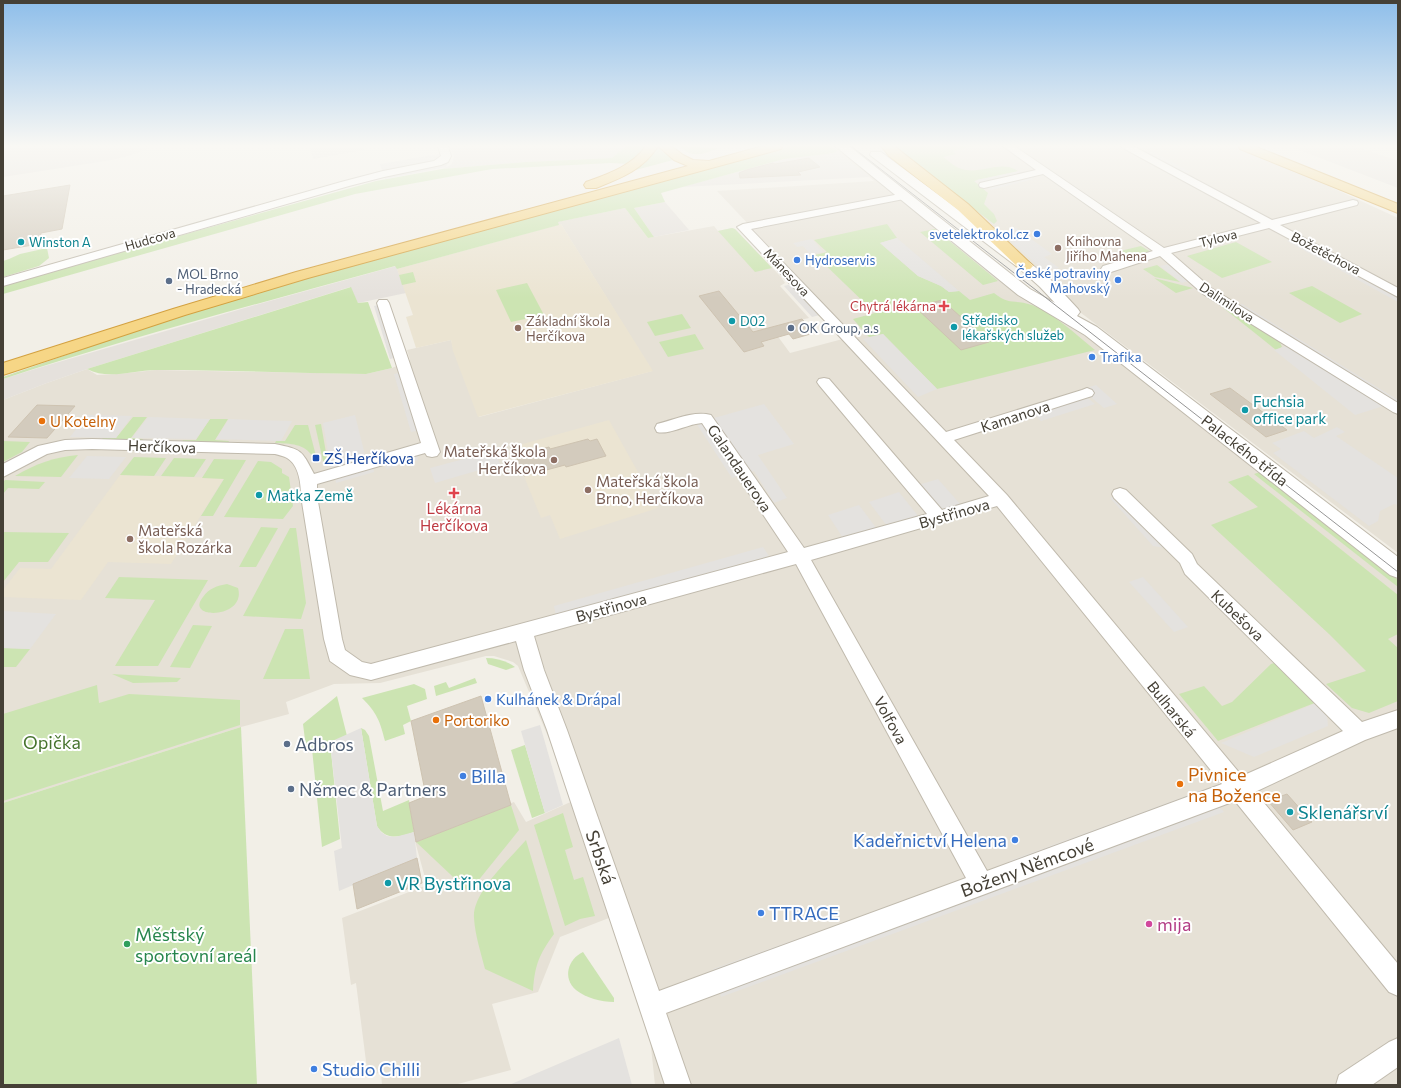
<svg xmlns="http://www.w3.org/2000/svg" width="1401" height="1088" font-family="Commissioner,sans-serif">
<rect width="100%" height="100%" fill="#f2efe7"/>
<!-- residential -->
<g fill="#e6e1d6">
<path d="M831 146H836L1075 328 1398 581V1085H655L647 1009 614 916 560 937 538 992 492 1004 511 1070 454 1085H382L381 1072 368 1077 356 983 351 985 342 918 427 885 415 841 514 802 526 822 575 800 518 666 513 662 494 656H486L380 683 334 684 286 702 289 714 241 727 3 803V400L44 384 87 369 97 375 118 374 156 370 366 374 392 368 410 360 407 350 451 340 454 351 479 417 652 371 561 224 559 225 557 222 625 208 648 238 714 226 718 231 732 228 735 229 781 277 785 283 780 286 809 318 771 327 790 353 854 336 717 191 874 181Z"/>
<path d="M975 146H1233L1302 174 1398 218V553L1056 294 965 205 943 157 956 153 952 151Z"/>
</g>
<!-- industrial -->
<g fill="#e5e1dc">
<path d="M3 146H156L131 155 112 160 3 177Z"/>
<path d="M449 146H626L612 158 526 162 442 169 451 165 453 161 454 156Z"/>
<path d="M1289 146H1355L1398 161V188Z"/>
<path d="M837 151 870 177 682 187 784 159 835 153Z"/>
<path d="M665 202 689 230 654 237 634 208Z"/>
<path d="M396 266 406 293 358 303 350 287 87 369 44 384 3 400V379L45 366 259 304Z"/>
</g>
<!-- education -->
<g fill="#ebe4d2">
<path d="M561 224 653 371 478 417 453 351 451 340 416 348 406 317 413 315 397 269Z"/>
<path d="M609 420 658 508 560 539 550 515 541 518 512 447Z"/>
<path d="M120 475 224 478 171 564 108 562 81 600 3 597V590L20 568 51 569Z"/>
</g>
<!-- green -->
<g fill="#cce4b2">
<path d="M626 146H646L636 158 629 164 611 163 492 169 355 194 3 294V285L376 181 442 169 526 162 612 158Z"/>
<path d="M658 146 673 160 632 171 644 163 656 147Z"/>
<path d="M679 146 719 148C704 154 692 159 679 146Z"/>
<path d="M791 146H831L837 151 835 153 784 159 661 193 665 202 634 208 654 237 648 238 625 208 558 222 559 225 397 269 395 266C264 302 132 337 3 379V377L158 323 304 279Z"/>
<path d="M893 146H975L953 151 956 154 943 157C949 161 956 168 962 169 980 175 1002 159 1018 171L974 181 988 193 984 204 994 214 997 221 994 224 894 149Z"/>
<path d="M887 224 897 238 880 243 918 276 941 286 949 292 959 291 970 300 994 293C1010 306 1016 299 1032 305 1055 314 1075 334 1095 350L937 389 883 334 869 337 853 319 875 313 815 255 827 252 814 240Z"/>
<path d="M732 228 735 229 772 268 755 272 718 231Z"/>
<path d="M935 229 998 281 983 285 920 232Z"/>
<path d="M1236 242 1272 262 1222 278 1187 256Z"/>
<path d="M1141 246 1151 252 1128 259 1119 253 1120 251Z"/>
<path d="M47 248 49 258 39 266 3 277V261L9 259 20 254Z"/>
<path d="M1157 265 1180 282 1155 277 1143 269Z"/>
<path d="M413 272 416 282 402 285 399 275Z"/>
<path d="M1154 278 1193 288 1176 293Z"/>
<path d="M527 283 544 315 511 322 496 290Z"/>
<path d="M1312 286 1362 314 1340 323 1289 293Z"/>
<path d="M351 287 358 303 368 302 392 368 366 374C297 373 228 370 159 370 134 369 110 381 87 369Z"/>
<path d="M1216 302 1279 340 1282 347 1276 350Z"/>
<path d="M682 314 691 328 655 336 647 322Z"/>
<path d="M695 334 704 349 668 357 659 342Z"/>
<path d="M133 417H147L131 438 143 439 142 441 101 440 103 438H116Z"/>
<path d="M210 419H228L215 440 229 441 228 443 182 442 183 440H196Z"/>
<path d="M321 424 328 464H324L323 461 315 425Z"/>
<path d="M295 425H308L316 456 313 457C304 443 291 444 275 443L276 441H285Z"/>
<path d="M3 441 30 442 22 452 3 462Z"/>
<path d="M78 455 61 477 15 476C35 464 55 457 78 455Z"/>
<path d="M134 457 166 458 154 476 120 475Z"/>
<path d="M174 458 206 459 194 477 161 476Z"/>
<path d="M214 459 246 460 213 516H201L224 479 202 478Z"/>
<path d="M258 461 271 462 282 469V473L289 477 293 506 283 519 224 517Z"/>
<path d="M1260 472 1398 580V587L1254 474Z"/>
<path d="M1248 475 1398 595V634L1388 639 1398 648V701L1369 713 1352 708 1326 684 1366 671 1329 634 1211 525 1258 507 1228 482Z"/>
<path d="M5 480 45 482 39 489 8 488 3 494V482Z"/>
<path d="M261 527 278 528 256 567H239Z"/>
<path d="M290 528H296L306 603 301 619 243 616Z"/>
<path d="M3 532 69 533 48 562H19L3 582Z"/>
<path d="M119 577 208 580 158 666H115L155 600 105 598Z"/>
<path d="M227 584 238 588C247 619 184 620 203 597 209 588 217 586 227 584Z"/>
<path d="M193 625 212 626 190 668 170 667Z"/>
<path d="M285 629H303L310 679H263Z"/>
<path d="M3 648 30 649 16 667H3Z"/>
<path d="M486 658C496 658 507 661 515 667L506 670 488 664Z"/>
<path d="M1277 662 1317 702 1218 741 1179 694 1204 686 1222 706 1232 702 1271 664Z"/>
<path d="M112 674 181 678 177 682 133 683Z"/>
<path d="M475 678 477 683 436 696 434 686 446 682 449 688Z"/>
<path d="M414 684 425 689 427 699 407 706 411 721 403 725 405 734 385 741C380 721 377 713 362 698Z"/>
<path d="M97 685 99 703 129 694 240 700V725L3 801V714Z"/>
<path d="M337 696 347 736 330 742 340 839 322 847 312 749 306 748 303 724Z"/>
<path d="M241 727 257 1085H3V803Z"/>
<path d="M361 728 365 730 369 736 383 811 409 800 414 832C400 837 386 841 377 826Z"/>
<path d="M525 745 545 813 532 818 511 750Z"/>
<path d="M511 805 519 830 469 892 416 842Z"/>
<path d="M563 813 573 847 565 850 574 880 583 877 595 916 580 919 565 926 534 825Z"/>
<path d="M526 840 554 934C539 955 535 964 533 991L485 969C481 953 475 935 474 918 472 892 510 859 526 840Z"/>
<path d="M583 952 614 998V1002C601 1002 586 998 576 990 562 978 568 959 583 952Z"/>
</g>
<!-- parking -->
<g fill="#e4e2df">
<path d="M310 146H363L364 150 313 159Z"/>
<path d="M1126 146H1142L1191 172 1179 174Z"/>
<path d="M837 152 851 163 856 168 840 169 823 155Z"/>
<path d="M445 153 438 160 448 162 446 167 385 179 380 164Z"/>
<path d="M1020 171 1033 179 991 190 976 180Z"/>
<path d="M1016 228 1052 254 1044 257 1059 268 1044 271 1001 232Z"/>
<path d="M1301 236 1398 287V302L1287 241Z"/>
<path d="M897 238 959 291 949 292 941 286 918 276 880 243Z"/>
<path d="M812 239 823 252 810 254 803 246 797 247 793 243Z"/>
<path d="M1175 263 1194 279 1182 283 1160 266Z"/>
<path d="M791 284 820 315 812 317 784 286Z"/>
<path d="M382 304 398 357 390 359 374 306Z"/>
<path d="M1242 304 1398 400V409L1390 404 1355 415 1274 350 1292 344 1231 306Z"/>
<path d="M883 334 937 389 918 397 863 339Z"/>
<path d="M403 372 422 430 411 432 394 374Z"/>
<path d="M1096 385 1117 404 1104 408 1086 393 1083 394 1095 404 1041 421 1030 411 969 425Z"/>
<path d="M764 404 794 444 758 455 787 498 774 503 754 471 732 478 696 423Z"/>
<path d="M87 415H88L132 416 116 438 70 437Z"/>
<path d="M355 415 366 459 331 469 323 423Z"/>
<path d="M148 417 210 419 196 439 132 438Z"/>
<path d="M229 419 253 420 292 421 281 441 216 439Z"/>
<path d="M1337 427 1345 432 1336 436 1398 478V505L1394 504 1380 511 1378 521 1369 526 1273 453 1281 449 1272 443 1304 431 1314 438Z"/>
<path d="M494 451 500 464 435 483 430 468Z"/>
<path d="M417 454 418 460 386 469 384 463Z"/>
<path d="M87 456 126 457 109 479 69 478Z"/>
<path d="M373 466 374 472 336 483 335 477Z"/>
<path d="M938 479 961 505 929 514 908 488Z"/>
<path d="M899 492 919 517 887 526 869 502Z"/>
<path d="M1120 494 1177 550 1153 546 1110 498Z"/>
<path d="M859 505 877 529 843 538 828 515Z"/>
<path d="M763 547 769 556 556 616 554 606Z"/>
<path d="M1143 577 1188 627 1174 632 1129 582Z"/>
<path d="M3 611 56 614 30 649 3 648Z"/>
<path d="M1316 703 1327 714 1328 726 1254 757 1221 743Z"/>
<path d="M540 725 563 805 545 813 521 731Z"/>
<path d="M361 728 377 826 381 832 387 836 395 837 414 832 417 858 339 891 334 851 342 848 330 742Z"/>
<path d="M1205 789 1224 812 721 997 713 969 930 891 1015 871 1009 861Z"/>
<path d="M619 1038 632 1085H509Z"/>
</g>
<!-- building -->
<g fill="#d3cbbd" stroke="#cec3b1">
<path d="M809 158 820 167 798 172 801 175 740 178 739 173 746 170 773 163 775 164Z"/>
<path d="M70 185 62 229 41 233 39 244 3 250V196Z"/>
<path d="M719 291 753 332 802 319 814 333 793 339 789 334 761 342 764 346 744 352 699 296Z"/>
<path d="M942 300 962 318 989 342 961 350 915 307Z"/>
<path d="M1230 388 1287 430 1266 437 1210 394Z"/>
<path d="M37 405 75 406 47 438 8 437Z"/>
<path d="M588 439 590 441 597 439 606 456 566 467 565 465 524 476 516 456 549 447 550 449Z"/>
<path d="M481 696 511 805 416 842 409 803 426 796 411 721Z"/>
<path d="M1287 794 1312 822 1293 830 1268 801Z"/>
<path d="M417 858 422 883 357 909 353 884Z"/>
</g>
<g fill="none" stroke-linecap="round" stroke-linejoin="round">
<!-- minor casing -->
<g stroke="#c0baad" stroke-width="2">
<g id="minor">
<path d="M438 146H448L451 156 448 162 441 165 384 177 349 186 3 286V278L341 182 383 171 434 161 441 156Z"/>
<path d="M1003 146H1014L1164 248 1261 223 1123 148 1121 146H1133L1272 220 1353 200 1357 201 1358 203 1357 205 1280 225 1398 288V297L1269 228 1171 253 1211 288 1398 403V414L1393 412 1203 294 1160 256 1111 272H1103L1101 269 1103 266 1153 251 1043 174 984 188 980 187 979 185 980 183 1036 170Z"/>
<path d="M905 193 909 194 910 196 909 198 751 229 946 432 1082 390 1087 388 1092 390 1094 393 1092 396 954 440 1007 495 1242 776 1343 731 1185 574 1180 563 1114 498 1112 494 1114 490 1120 488 1126 490 1192 554 1197 564 1362 722 1398 710V728L1365 740 1255 792 1398 964V996L1389 992 1235 801 666 1013 691 1085H665L547 730 524 670 516 641 371 680 350 675 330 661 324 639 301 496C301 484 299 465 287 458 284 456 279 455 275 454L92 449 65 450 47 454 3 477V464L38 446 65 440 92 439 275 444C302 450 301 449 314 474L421 443 377 303 379 300H387L389 303 440 452 437 456 432 457 427 456 425 453 317 484V496L342 639 345 650 362 662 371 664 788 552 702 423C688 424 669 435 657 432L655 428 657 424C673 420 694 410 711 415L804 548 927 514 819 385 817 382 819 379 824 378 829 379 942 510 989 496 737 227 743 224ZM997 506 1222 784 987 871 811 560ZM796 564 966 878 659 991 567 730 544 670 534 636Z"/>
<path d="M1398 1038V1067L1372 1085H1336L1339 1075 1389 1042Z"/>
</g>
</g>
<!-- tertiary casing -->
<g stroke="#c0baad" stroke-width="2">
<path id="tertiary" d="M835 146H849L1030 289 1055 303 1040 287 1020 269 870 155 871 152H881L1030 263 1052 281 1078 309 1080 312 1077 316 1097 327 1398 557V578L1390 575 1085 335 1018 295Z"/>
</g>
<!-- trunk casing -->
<g stroke="#d3a140" stroke-width="2">
<g id="trunk">
<path d="M646 146H671L683 155 693 160 709 161 763 146H783L781 149 308 278 185 315 3 375V363L173 309 296 272 688 166 674 160 658 146C643 170 621 178 596 188H586L584 185 586 182C608 174 632 166 646 146Z"/>
<path d="M881 146H894L968 204 1030 263 1033 266 1030 269 1025 271 1020 269 958 210 889 156Z"/>
<path d="M1238 146H1254L1398 204V213L1240 149Z"/>
</g>
</g>
<!-- minor -->
<use href="#minor" fill="#fff" fill-rule="evenodd"/>
<!-- tertiary -->
<use href="#tertiary" fill="#fff" fill-rule="evenodd"/>
<!-- trunk -->
<use href="#trunk" fill="#f6d686" fill-rule="evenodd"/>
<!-- tram -->
<path stroke="#969696" stroke-width="1" d="M851 146 1398 572"/>
</g>
<!-- sky -->
<linearGradient id="sky" x2="0" y2="1"><stop stop-color="#8ebeea"/><stop offset="0.49" stop-color="#f9f8f4"/><stop offset="1" stop-color="#f9f8f4" stop-opacity="0"/></linearGradient>
<rect width="1401" height="298" fill="url(#sky)"/>
<!-- markers -->
<g fill="#3f7fe0" stroke="#fff" stroke-width="1.5">
<circle cx="1037" cy="234" r="4"/>
<circle cx="797" cy="260" r="4"/>
<circle cx="1118" cy="280" r="4"/>
<circle cx="1092" cy="357" r="4"/>
<circle cx="488" cy="699" r="4"/>
<circle cx="463" cy="776" r="4"/>
<circle cx="1015" cy="840" r="4"/>
<circle cx="761" cy="913" r="4"/>
<circle cx="314" cy="1069" r="4"/>
</g>
<g fill="#0f9aa8" stroke="#fff" stroke-width="1.5">
<circle cx="21" cy="242" r="4"/>
<circle cx="732" cy="321" r="4"/>
<circle cx="954" cy="327" r="4"/>
<circle cx="1245" cy="410" r="4"/>
<circle cx="259" cy="495" r="4"/>
<circle cx="1290" cy="812" r="4"/>
<circle cx="388" cy="883" r="4"/>
</g>
<g fill="#8d6e63" stroke="#fff" stroke-width="1.5">
<circle cx="1058" cy="248" r="4"/>
<circle cx="518" cy="328" r="4"/>
<circle cx="554" cy="460" r="4"/>
<circle cx="588" cy="490" r="4"/>
<circle cx="130" cy="539" r="4"/>
</g>
<g fill="#5c6f8a" stroke="#fff" stroke-width="1.5">
<circle cx="169" cy="281" r="4"/>
<circle cx="791" cy="328" r="4"/>
<circle cx="287" cy="744" r="4"/>
<circle cx="291" cy="789" r="4"/>
</g>
<g fill="#e0444e" stroke="#fff" stroke-width="1.5">
<path d="M942 300h4v4h4v4h-4v4h-4v-4h-4v-4h4z"/>
<path d="M452 487h4v4h4v4h-4v4h-4v-4h-4v-4h4z"/>
</g>
<g fill="#e8710a" stroke="#fff" stroke-width="1.5">
<circle cx="42" cy="421" r="4"/>
<circle cx="436" cy="720" r="4"/>
<circle cx="1180" cy="784" r="4"/>
</g>
<rect fill="#1a4fb4" stroke="#fff" stroke-width="1.5" x="312" y="454" width="8" height="8" rx="2"/>
<circle fill="#d1479c" stroke="#fff" stroke-width="1.5" cx="1149" cy="924" r="4"/>
<circle fill="#2e9e5b" stroke="#fff" stroke-width="1.5" cx="127" cy="944" r="4"/>
<g text-anchor="middle" dominant-baseline="central" stroke-width="4" stroke-linejoin="round" paint-order="stroke">
<!-- far-shop labels -->
<g font-size="13" fill="#366cbe" stroke="#fff" text-anchor="end">
<text x="1029" y="234">svetelektrokol.cz</text>
<text x="805" y="260" text-anchor="start">Hydroservis</text>
<text x="1110" y="273">České potraviny<tspan x="1110" dy="15">Mahovský</tspan></text>
<text x="1100" y="357" text-anchor="start">Trafika</text>
</g>
<!-- far-street labels -->
<g font-size="13" fill="#454036" stroke="#fff">
<text transform="translate(1218 238) rotate(-14)">Tylova</text>
<text transform="translate(150 239) rotate(-16)">Hudcova</text>
<text transform="translate(1326 253) rotate(28)">Božetěchova</text>
<text transform="translate(787 272) rotate(47)">Mánesova</text>
<text transform="translate(1227 302) rotate(33)">Dalimilova</text>
</g>
<!-- far-education labels -->
<g font-size="13" fill="#785e54" stroke="#fff" text-anchor="start">
<text x="1066" y="241">Knihovna<tspan x="1066" dy="15">Jiřího Mahena</tspan></text>
<text x="526" y="321">Základní škola<tspan x="526" dy="15">Herčíkova</tspan></text>
</g>
<!-- far-culture labels -->
<g font-size="13" fill="#0d838f" stroke="#fff" text-anchor="start">
<text x="29" y="242">Winston A</text>
<text x="962" y="320">Středisko<tspan x="962" dy="15">lékařských služeb</tspan></text>
<text x="740" y="321">D02</text>
</g>
<!-- far-service labels -->
<g font-size="13" fill="#4e5e75" stroke="#fff" text-anchor="start">
<text x="177" y="274">MOL Brno<tspan x="177" dy="15">- Hradecká</tspan></text>
<text x="799" y="328">OK Group, a.s</text>
</g>
<!-- far-health labels -->
<g font-size="13" fill="#be3a42" stroke="#fff" text-anchor="end">
<text x="936" y="306">Chytrá lékárna</text>
</g>
<!-- culture labels -->
<g font-size="15" fill="#0d838f" stroke="#fff" text-anchor="start">
<text x="1253" y="401">Fuchsia<tspan x="1253" dy="17">office park</tspan></text>
<text x="267" y="495">Matka Země</text>
</g>
<!-- street labels -->
<g font-size="15" fill="#454036" stroke="#fff">
<text transform="translate(1015 416) rotate(-18)">Kamanova</text>
<text transform="translate(162 446) rotate(2)">Herčíkova</text>
<text transform="translate(1245 450) rotate(38)">Palackého třída</text>
<text transform="translate(740 468) rotate(56)">Galandauerova</text>
<text transform="translate(954 513) rotate(-16)">Bystřinova</text>
<text transform="translate(611 607) rotate(-15)">Bystřinova</text>
<text transform="translate(1238 615) rotate(44)">Kubešova</text>
<text transform="translate(1172 709) rotate(51)">Bulharská</text>
<text transform="translate(891 720) rotate(61)">Volfova</text>
</g>
<!-- food labels -->
<g font-size="15" fill="#c56008" stroke="#fff" text-anchor="start">
<text x="50" y="421">U Kotelny</text>
<text x="444" y="720">Portoriko</text>
</g>
<!-- education labels -->
<g font-size="15" fill="#785e54" stroke="#fff" text-anchor="start">
<text x="546" y="451" text-anchor="end">Mateřská škola<tspan x="546" dy="17">Herčíkova</tspan></text>
<text x="596" y="481">Mateřská škola<tspan x="596" dy="17">Brno, Herčíkova</tspan></text>
<text x="138" y="530">Mateřská<tspan x="138" dy="17">škola Rozárka</tspan></text>
</g>
<!-- transit labels -->
<g font-size="15" fill="#164399" stroke="#fff" text-anchor="start">
<text x="324" y="458">ZŠ Herčíkova</text>
</g>
<!-- health labels -->
<g font-size="15" fill="#be3a42" stroke="#fff">
<text x="454" y="508">Lékárna<tspan x="454" dy="17">Herčíkova</tspan></text>
</g>
<!-- shop labels -->
<g font-size="15" fill="#366cbe" stroke="#fff" text-anchor="start">
<text x="496" y="699">Kulhánek &amp; Drápal</text>
</g>
<!-- near-park labels -->
<g font-size="18" fill="#46732d" stroke="#fff">
<text x="52" y="742">Opička</text>
</g>
<!-- near-service labels -->
<g font-size="18" fill="#4e5e75" stroke="#fff" text-anchor="start">
<text x="295" y="744">Adbros</text>
<text x="299" y="789">Němec &amp; Partners</text>
</g>
<!-- near-food labels -->
<g font-size="18" fill="#c56008" stroke="#fff" text-anchor="start">
<text x="1188" y="774">Pivnice<tspan x="1188" dy="21">na Božence</tspan></text>
</g>
<!-- near-shop labels -->
<g font-size="18" fill="#366cbe" stroke="#fff" text-anchor="start">
<text x="471" y="776">Billa</text>
<text x="1007" y="840" text-anchor="end">Kadeřnictví Helena</text>
<text x="769" y="913">TTRACE</text>
<text x="322" y="1069">Studio Chilli</text>
</g>
<!-- near-culture labels -->
<g font-size="18" fill="#0d838f" stroke="#fff" text-anchor="start">
<text x="1298" y="812">Sklenářsrví</text>
<text x="396" y="883">VR Bystřinova</text>
</g>
<!-- near-street labels -->
<g font-size="18" fill="#454036" stroke="#fff">
<text transform="translate(601 857) rotate(71)">Srbská</text>
<text transform="translate(1027 867) rotate(-20)">Boženy Němcové</text>
</g>
<!-- near-hotel labels -->
<g font-size="18" fill="#b23c85" stroke="#fff" text-anchor="start">
<text x="1157" y="924">mija</text>
</g>
<!-- near-leisure labels -->
<g font-size="18" fill="#27864d" stroke="#fff" text-anchor="start">
<text x="135" y="934">Městský<tspan x="135" dy="21">sportovní areál</tspan></text>
</g>
</g>
<!-- border -->
<rect width="1401" height="1088" fill="none" stroke="#454036" stroke-width="8"/>
</svg>
